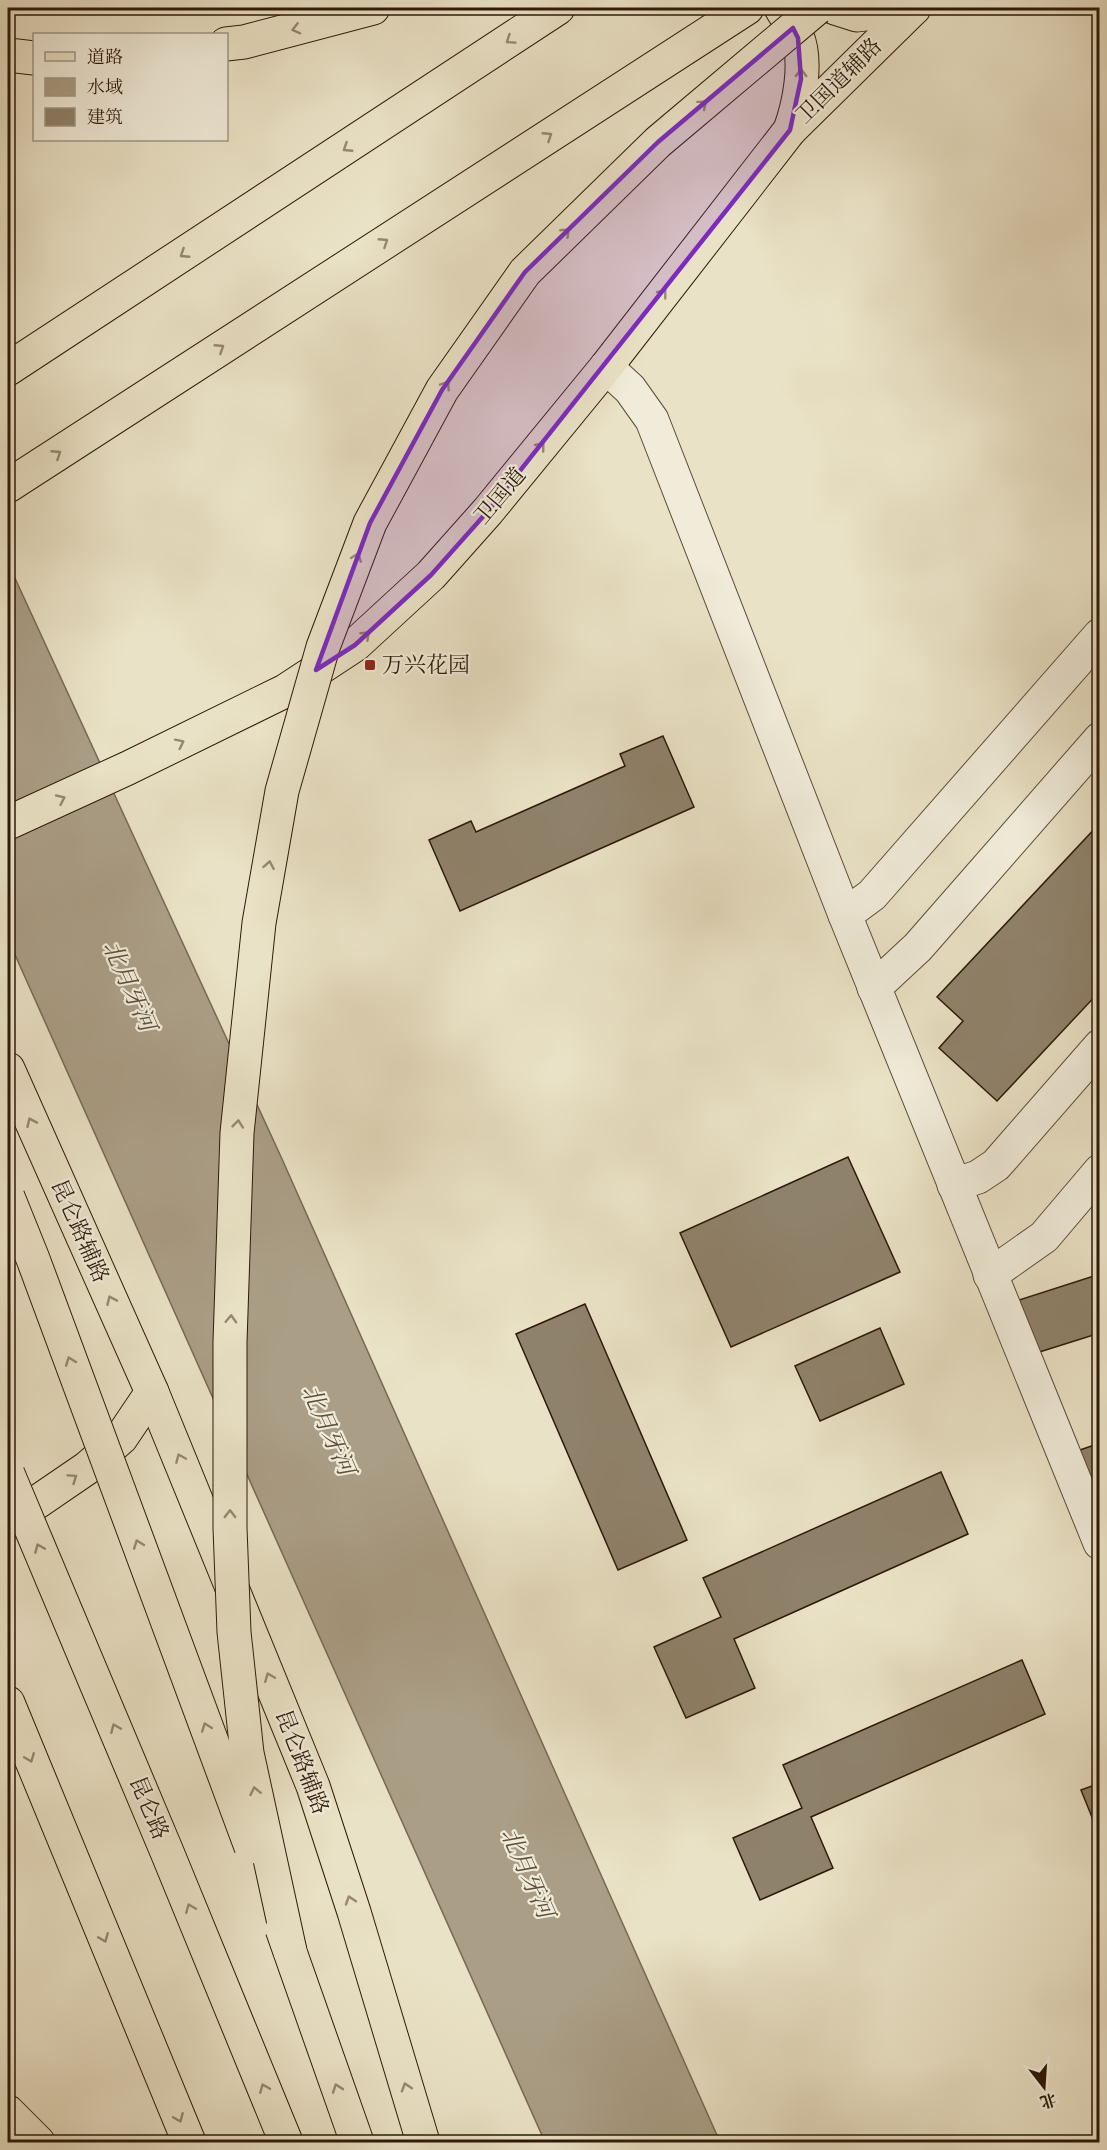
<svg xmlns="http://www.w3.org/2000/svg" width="1107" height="2150" font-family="'IM FELL Double Pica','Noto Serif SC',serif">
<rect width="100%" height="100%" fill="#eae2c6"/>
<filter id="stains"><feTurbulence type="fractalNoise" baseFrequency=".00333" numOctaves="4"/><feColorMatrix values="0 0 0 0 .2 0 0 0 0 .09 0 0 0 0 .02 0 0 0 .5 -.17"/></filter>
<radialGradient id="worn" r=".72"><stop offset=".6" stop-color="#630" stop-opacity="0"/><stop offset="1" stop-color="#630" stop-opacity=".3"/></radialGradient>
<!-- water -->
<path fill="#aa9e86" stroke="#786954" stroke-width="1.5" d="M8 563 282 1159 720 2142H545L8 939Z"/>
<!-- building -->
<g fill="#8f826b" stroke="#2d1909" stroke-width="1.5">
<path d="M663 736 694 807 460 911 429 840 471 821 476 832 625 766 620 754Z"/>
<path d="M1100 823V991L997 1101 939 1048 963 1021 937 997Z"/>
<path d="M848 1157 900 1272 731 1347 680 1233Z"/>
<path d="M1100 1274V1333L1033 1354 1016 1301Z"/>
<path d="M585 1304 687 1540 618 1570 516 1334Z"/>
<path d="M880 1328 904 1384 820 1421 795 1366Z"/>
<path d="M1100 1443V1506L1077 1451Z"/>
<path d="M941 1472 968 1534 734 1639 755 1688 686 1718 654 1647 721 1617 703 1578Z"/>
<path d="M1022 1660 1045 1714 811 1817 833 1868 760 1900 733 1838 802 1808 783 1765Z"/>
<path d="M1100 1783V1837L1081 1790Z"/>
</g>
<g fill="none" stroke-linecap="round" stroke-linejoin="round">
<!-- minor casing -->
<g stroke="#5c4b38" stroke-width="35">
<g id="minor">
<path d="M606 367 630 389 652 420 845 915 1100 1543"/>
<path d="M845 915 872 895 1100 635"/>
<path d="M874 988 918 947 1100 739"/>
<path d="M954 1185 978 1177 996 1165 1100 1046"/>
<path d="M990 1275 1044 1237 1100 1171"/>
</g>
</g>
<!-- major casing -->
<g stroke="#2d1909" stroke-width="35">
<g id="major">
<path d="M781 8C786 17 793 26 797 36 808 62 799 105 790 130"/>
<path d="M835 8 857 15 914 8"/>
<path d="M8 823 128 768 285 691 355 645 431 575 488 511 606 367 790 130 914 8"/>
<path d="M8 1069 152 1392 313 1786 354 1912 423 2142"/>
<path d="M8 1522 87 1468 121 1438 152 1392"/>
</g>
</g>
<!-- highway casing -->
<g stroke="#2d1909" stroke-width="35">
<g id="highway">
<path d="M226 44 244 42 373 8"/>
<path d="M8 55 34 58"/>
<path d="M8 369 558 8"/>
<path d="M8 486 747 8"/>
<path d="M8 1703 189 2142"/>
<path d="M8 2112 38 2142"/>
</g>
</g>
<!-- minor -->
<use href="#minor" stroke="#f1ecda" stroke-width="33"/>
<!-- major -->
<use href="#major" stroke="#eae2c6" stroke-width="33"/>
<!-- highway -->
<use href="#highway" stroke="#eae2c6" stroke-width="33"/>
<!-- highway-bridge casing -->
<g stroke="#2d1909" stroke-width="35" stroke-linecap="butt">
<g id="highway-bridge">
<path d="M8 1197 33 1259 251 1847"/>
<path d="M8 1474 167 1852 286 2142"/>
<path d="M282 1929 357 2142"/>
<path d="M290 1951 247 1753 234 1632 230 1528V1342L237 1133 259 923 282 791 323 647 370 523 442 390 525 272 658 142 817 8"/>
</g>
</g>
<!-- highway-bridge -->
<use href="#highway-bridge" stroke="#eae2c6" stroke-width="33"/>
</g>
<!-- one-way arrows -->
<defs><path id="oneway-chevron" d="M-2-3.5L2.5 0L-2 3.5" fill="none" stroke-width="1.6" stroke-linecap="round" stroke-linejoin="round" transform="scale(1.5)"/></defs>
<g stroke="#958871">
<use href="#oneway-chevron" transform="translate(296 29) rotate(166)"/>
<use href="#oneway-chevron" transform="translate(510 40) rotate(146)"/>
<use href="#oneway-chevron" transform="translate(801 73) rotate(-90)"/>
<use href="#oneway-chevron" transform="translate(703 104) rotate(-40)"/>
<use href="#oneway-chevron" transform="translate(548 136) rotate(-33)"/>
<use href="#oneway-chevron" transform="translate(347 148) rotate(147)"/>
<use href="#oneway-chevron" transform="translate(566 232) rotate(-44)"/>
<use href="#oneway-chevron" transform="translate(384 242) rotate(-33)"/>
<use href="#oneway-chevron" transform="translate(184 254) rotate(147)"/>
<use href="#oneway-chevron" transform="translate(663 293) rotate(-52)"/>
<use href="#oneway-chevron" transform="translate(220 348) rotate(-33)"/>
<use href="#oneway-chevron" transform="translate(446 385) rotate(-56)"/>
<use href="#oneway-chevron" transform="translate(541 446) rotate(-51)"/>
<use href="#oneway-chevron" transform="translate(57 454) rotate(-33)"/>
<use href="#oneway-chevron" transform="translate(357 557) rotate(-69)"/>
<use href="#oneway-chevron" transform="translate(366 635) rotate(-43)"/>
<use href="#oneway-chevron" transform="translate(180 743) rotate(-26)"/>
<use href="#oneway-chevron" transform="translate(61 799) rotate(-25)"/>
<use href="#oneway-chevron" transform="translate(269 865) rotate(-80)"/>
<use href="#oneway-chevron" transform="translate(31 1122) rotate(-114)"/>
<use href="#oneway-chevron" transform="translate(238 1124) rotate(-84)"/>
<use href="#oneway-chevron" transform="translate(111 1300) rotate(-114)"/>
<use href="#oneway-chevron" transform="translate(231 1319) rotate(-88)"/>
<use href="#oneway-chevron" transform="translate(70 1361) rotate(-110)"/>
<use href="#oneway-chevron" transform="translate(180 1458) rotate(-113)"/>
<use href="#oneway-chevron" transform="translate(73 1478) rotate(-34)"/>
<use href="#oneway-chevron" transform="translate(230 1514) rotate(-90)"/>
<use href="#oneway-chevron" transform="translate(138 1544) rotate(-110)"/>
<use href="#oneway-chevron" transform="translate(39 1548) rotate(-113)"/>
<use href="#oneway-chevron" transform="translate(269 1677) rotate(-112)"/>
<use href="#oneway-chevron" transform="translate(206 1727) rotate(-110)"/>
<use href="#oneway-chevron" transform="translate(115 1728) rotate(-113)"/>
<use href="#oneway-chevron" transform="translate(30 1758) rotate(68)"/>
<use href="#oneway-chevron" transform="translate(255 1791) rotate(-102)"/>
<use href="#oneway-chevron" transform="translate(350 1900) rotate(-108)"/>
<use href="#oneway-chevron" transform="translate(190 1908) rotate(-112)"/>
<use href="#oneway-chevron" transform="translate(104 1938) rotate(68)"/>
<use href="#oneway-chevron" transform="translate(406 2087) rotate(-107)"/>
<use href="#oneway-chevron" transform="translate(264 2088) rotate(-112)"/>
<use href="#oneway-chevron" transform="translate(337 2088) rotate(-109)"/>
<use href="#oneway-chevron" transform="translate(179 2118) rotate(67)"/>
</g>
<!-- marked area -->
<path fill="#7b2cbf" fill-opacity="0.2" stroke="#7b2cbf" stroke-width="4.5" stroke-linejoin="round" d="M793 28 798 38 801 79 790 130 488 511 431 575 355 645 316 670 370 523 442 390 525 272 658 142Z"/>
<!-- markers -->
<rect fill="#8f2418" stroke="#f1ecda" stroke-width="2" x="364" y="659" width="12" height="12" rx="3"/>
<g text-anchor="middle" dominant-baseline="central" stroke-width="4.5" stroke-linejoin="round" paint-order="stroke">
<!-- street labels -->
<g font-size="22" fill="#2d1909" stroke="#f1ecda">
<text transform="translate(839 81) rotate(-45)">卫国道辅路</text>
<text transform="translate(500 496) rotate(-50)">卫国道</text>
<text transform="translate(80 1231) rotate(66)">昆仑路辅路</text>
<text transform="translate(302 1762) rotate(69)">昆仑路辅路</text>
<text transform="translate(149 1808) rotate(67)">昆仑路</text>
</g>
<!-- poi labels -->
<g font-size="22" fill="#2d1909" stroke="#f1ecda" text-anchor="start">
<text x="382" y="665">万兴花园</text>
</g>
<!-- water labels -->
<g font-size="24" font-style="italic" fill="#5f4e3b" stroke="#f1ecda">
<text transform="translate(129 986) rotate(66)">北月牙河</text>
<text transform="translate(328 1430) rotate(66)">北月牙河</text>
<text transform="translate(527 1873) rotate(66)">北月牙河</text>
</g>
</g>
<!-- margin -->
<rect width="1107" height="2150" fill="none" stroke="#eae2c6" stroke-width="30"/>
<rect x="9" y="9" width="1089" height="2132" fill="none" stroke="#2d1909" stroke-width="3"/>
<rect x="15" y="15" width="1077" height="2120" fill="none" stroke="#2d1909" stroke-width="1.5"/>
<!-- legend -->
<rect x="33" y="33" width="195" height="108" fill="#f1ecda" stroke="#a39886" stroke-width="1.5"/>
<rect x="45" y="52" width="30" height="9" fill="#eae2c6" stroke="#a39886" stroke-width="1.5"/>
<text x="87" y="63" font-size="18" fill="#2d1909">道路</text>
<rect x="45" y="78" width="30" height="18" fill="#aa9e86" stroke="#a39886" stroke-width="1.5"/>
<text x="87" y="93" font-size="18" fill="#2d1909">水域</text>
<rect x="45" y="108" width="30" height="18" fill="#8f826b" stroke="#a39886" stroke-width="1.5"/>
<text x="87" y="123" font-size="18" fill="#2d1909">建筑</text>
<!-- north arrow -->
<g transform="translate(1044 2087) rotate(163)" stroke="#f1ecda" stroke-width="4.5" paint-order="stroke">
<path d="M0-4.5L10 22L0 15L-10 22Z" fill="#2d1909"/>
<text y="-9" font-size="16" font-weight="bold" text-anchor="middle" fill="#2d1909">北</text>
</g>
<rect width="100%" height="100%" filter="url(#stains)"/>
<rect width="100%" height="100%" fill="url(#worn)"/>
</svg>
